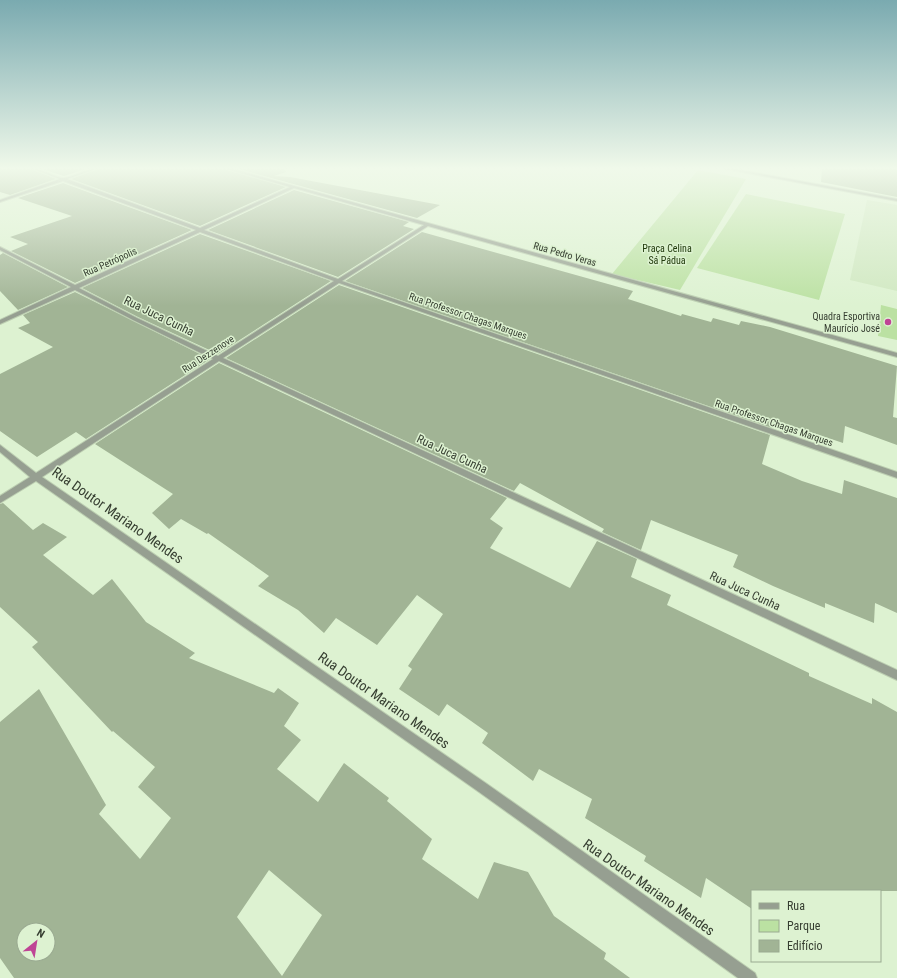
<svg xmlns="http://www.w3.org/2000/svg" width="897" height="978" font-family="'Roboto Condensed',sans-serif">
<rect width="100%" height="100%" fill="#ddf2d1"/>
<!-- built -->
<path fill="#d0e8c1" d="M867 200 897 205V291L850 280Z"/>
<!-- green -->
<g fill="#bbe1a2">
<path d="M698 170 746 179 680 290 612 274Z"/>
<path d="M746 194 845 214 819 300 697 268Z"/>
<path d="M881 305 897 309V340L878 336Z"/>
</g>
<!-- building -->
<g fill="#a1b495" fill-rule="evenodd">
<path d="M0 169H32L56 179 10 195 0 192Z"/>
<path d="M42 169H86L64 176Z"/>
<path d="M97 169H225L286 187 200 226 71 179Z"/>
<path d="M239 169H285L286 172 274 176 290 177 440 205 417 218Z"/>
<path d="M822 169H897V197L821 182Z"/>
<path d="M63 183 192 230 75 283 11 251 28 244 10 237 72 216 18 198Z"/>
<path d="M294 190 409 222 403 226 414 229 338 277 208 230Z"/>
<path d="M422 232 633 291 628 299 681 316 682 314 711 322 713 318 739 325 741 321 770 327 897 366 893 417 897 418V445L845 426 843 443 775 420 772 428 345 281Z"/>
<path d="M200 234 331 281 218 354 138 317 82 288Z"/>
<path d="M3 253 68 287 18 310 0 291V255Z"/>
<path d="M339 285 770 435 762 464 802 481 842 494 844 480 897 498V613L875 603 874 623 825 603V608L773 586 733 567 738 555 651 520 641 550 602 532 604 529 520 483 514 491 226 358Z"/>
<path d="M75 292 210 359 86 439 76 432 37 457 0 431V374L53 347 18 328 30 323 23 315Z"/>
<path d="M219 363 507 498 490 519 503 528 490 548 570 588 597 541 637 559 631 577 671 595 667 605 809 673V676L872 704V698L897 712V891H752V909L706 878 701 898 644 861 646 856 585 818 592 799 539 769 533 781 482 743 488 733 447 704 439 716 399 689 412 669 408 666 443 614 417 595 377 645 336 618 324 633 298 610 258 586 269 576 208 533 207 534 181 519 169 529 152 513 173 494 95 444Z"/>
<path d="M3 503 33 530 43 523 67 537 43 555 93 595 112 579 146 622 195 653 189 658 274 693 278 688 299 703 284 726 301 740 277 769 318 802 344 763 389 798 387 801 432 839 422 859 478 899 494 862 528 872 554 916 606 953 604 959 630 978H14L0 958V722L39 689 106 805 99 814 140 859 171 818 138 787 155 767 113 731 112 732 32 647 38 642 0 607V504ZM269 870 322 915 282 976 237 917ZM24 930H48V954H24Z"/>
</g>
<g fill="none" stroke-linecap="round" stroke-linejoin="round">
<!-- minor casing -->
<g stroke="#bcceb1" stroke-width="2">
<g id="minor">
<path d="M33 169C44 169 57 179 64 178 75 177 84 169 96 169L67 179 200 228 290 187 226 169H233L897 353V357L428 226 342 281 897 472V478L339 283 223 358 897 670V680L219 361 42 477 487 784 755 973 757 978H738L479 792 36 481 0 503V496L30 477 0 452V445L36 473 213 359 133 320 75 290 0 324V320L71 287 0 250V247L75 285 196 230 63 181 0 202V200L60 179ZM294 188 424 225 338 279 204 230ZM200 232 334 281 218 356 137 318 79 288Z"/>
<path d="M726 169H735L897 199V201Z"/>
</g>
</g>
<!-- minor -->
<use href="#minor" fill="#969f91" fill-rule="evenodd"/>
</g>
<!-- sky -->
<linearGradient id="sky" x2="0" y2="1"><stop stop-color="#7aaab0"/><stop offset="0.55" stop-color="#f0f9ea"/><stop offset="1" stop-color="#f0f9ea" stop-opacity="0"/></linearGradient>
<rect width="897" height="306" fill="url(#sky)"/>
<!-- markers -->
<circle fill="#bf4495" stroke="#ddf2d1" stroke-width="1.5" cx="888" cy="322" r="4"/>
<g text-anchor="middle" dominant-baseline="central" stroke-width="3" stroke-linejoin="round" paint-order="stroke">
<!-- far-park labels -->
<g font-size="10" fill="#213a0c" stroke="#ddf2d1">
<text x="667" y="248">Praça Celina<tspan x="667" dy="12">Sá Pádua</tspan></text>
</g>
<!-- far-street labels -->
<g font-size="10" fill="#363e31" stroke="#ddf2d1">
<text transform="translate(565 254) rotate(16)">Rua Pedro Veras</text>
<text transform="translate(110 262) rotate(-24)">Rua Petrópolis</text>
<text transform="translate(468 316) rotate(19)">Rua Professor Chagas Marques</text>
<text transform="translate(208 354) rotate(-33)">Rua Dezzenove</text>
<text transform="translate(774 423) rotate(19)">Rua Professor Chagas Marques</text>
</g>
<!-- far-poi labels -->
<g font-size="10" fill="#363e31" stroke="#ddf2d1" text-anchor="end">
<text x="880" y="316">Quadra Esportiva<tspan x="880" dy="12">Maurício José</tspan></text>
</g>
<!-- street labels -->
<g font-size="12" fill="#363e31" stroke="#ddf2d1">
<text transform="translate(159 316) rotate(26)">Rua Juca Cunha</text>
<text transform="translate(452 454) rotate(25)">Rua Juca Cunha</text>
<text transform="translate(745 591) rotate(25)">Rua Juca Cunha</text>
</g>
<!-- near-street labels -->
<g font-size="14" fill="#363e31" stroke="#ddf2d1">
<text transform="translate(118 515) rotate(35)">Rua Doutor Mariano Mendes</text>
<text transform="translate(384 700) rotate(35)">Rua Doutor Mariano Mendes</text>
<text transform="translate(649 887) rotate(35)">Rua Doutor Mariano Mendes</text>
</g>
</g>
<!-- legend -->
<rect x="751" y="890" width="130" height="72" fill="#ddf2d1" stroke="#9aaa91"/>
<rect x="759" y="903" width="20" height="6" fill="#969f91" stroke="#9aaa91"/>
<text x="787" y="910" font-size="12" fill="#363e31">Rua</text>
<rect x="759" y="920" width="20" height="12" fill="#bbe1a2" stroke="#9aaa91"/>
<text x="787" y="930" font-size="12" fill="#363e31">Parque</text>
<rect x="759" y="940" width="20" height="12" fill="#a1b495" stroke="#9aaa91"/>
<text x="787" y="950" font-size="12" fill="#363e31">Edifício</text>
<!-- north arrow -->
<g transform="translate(36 942) rotate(30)"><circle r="19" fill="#ddf2d1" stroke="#9aaa91"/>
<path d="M0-3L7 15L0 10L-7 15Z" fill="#bf4495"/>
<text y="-6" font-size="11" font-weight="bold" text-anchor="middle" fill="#363e31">N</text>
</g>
</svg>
